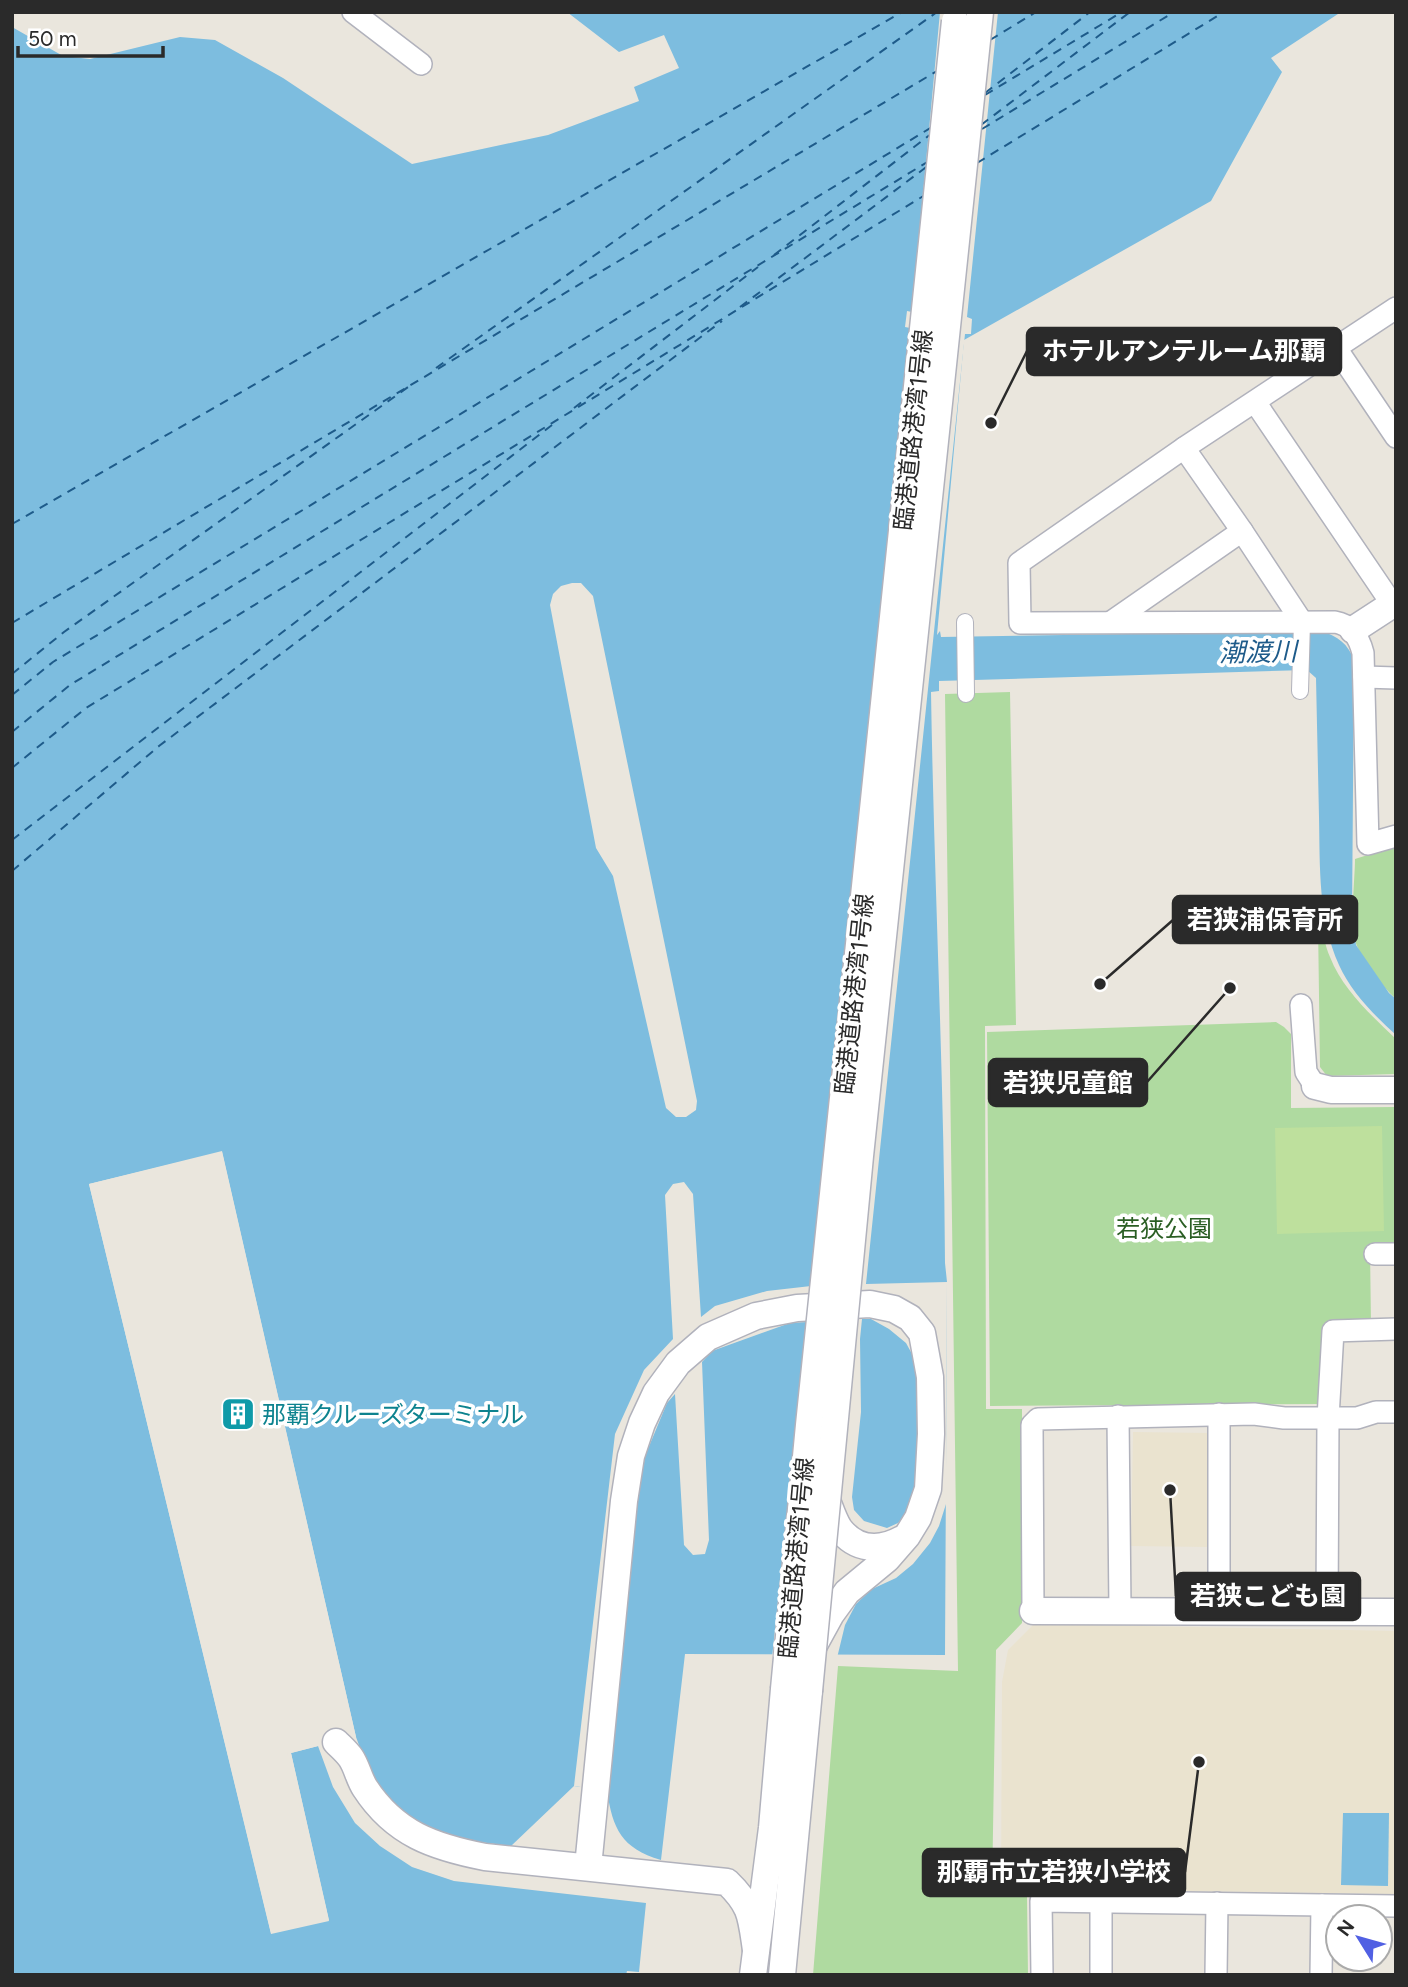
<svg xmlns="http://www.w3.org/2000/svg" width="1408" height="1987" font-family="Figtree,'Noto Sans JP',sans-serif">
<rect width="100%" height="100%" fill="#eae6dd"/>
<!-- education -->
<g fill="#eae3cf">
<path d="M1133 1432 1210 1433 1208 1547 1131 1546Z"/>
<path d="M1034 1624 1396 1631 1395 1894 1021 1889 1001 1887 1002 1682 1008 1650Z"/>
</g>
<!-- green -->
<g fill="#afdaa0">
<path d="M1010 692 1016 1025 985 1026 986 1409H1022V1623L996 1650 992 1891 1027 1897 1028 1975H813L838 1666 958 1671 945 694Z"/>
<path d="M1396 846V999C1383 987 1363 962 1357 946 1349 927 1355 880 1355 859Z"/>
<path d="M1319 920C1323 932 1325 946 1330 957 1343 990 1371 1015 1396 1039V1074L1327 1076 1320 1067 1318 923Z"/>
<path d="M1276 1022 1284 1027 1291 1034V1108L1394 1107V1248H1370L1371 1326 1326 1328 1324 1392 1318 1404 990 1406 987 1032Z"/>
</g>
<!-- pitch -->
<path fill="#bee09d" d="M1382 1126 1384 1231 1277 1234 1275 1128Z"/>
<!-- water -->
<g fill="#7dbddf">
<path d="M567 12H1341L1271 58 1282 72 1211 201 964 340 937 635 940 631 941 637 1321 631C1338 636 1348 644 1354 660L1352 919 1356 945 1389 993 1396 999V1035C1374 1015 1351 992 1339 965 1318 918 1320 868 1319 817 1318 771 1317 725 1316 678L1307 670 939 681V691L931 692C934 883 944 1073 945 1263L947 1282 945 1655 685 1654 661 1860C621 1848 613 1829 607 1791L574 1786 511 1846C449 1839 399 1829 368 1767 363 1758 360 1747 356 1737L222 1152 89 1184 271 1933 329 1920 291 1753 318 1746 333 1787 355 1823 380 1846 412 1867 454 1881 646 1903 639 1972 627 1971 626 1975H12V27L63 56 90 59 180 37 215 40 283 78 412 164 548 135 639 101 634 87 679 68 664 35 619 52Z"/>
<path d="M1343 1813H1389L1388 1886 1341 1885Z"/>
</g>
<!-- pier -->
<g fill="#eae6dd" fill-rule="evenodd">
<path d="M940 12H998L967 317 972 319 971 334H965L866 1284 947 1282 946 1504 939 1526 930 1543 913 1564 896 1578 872 1589 856 1604 845 1625 837 1658H772L807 1322 790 1323 712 1351 702 1362 709 1540 705 1554 693 1555 684 1545 675 1394 667 1403 645 1456 636 1510 608 1791 574 1786 615 1434 644 1370 673 1339 665 1195 673 1184 684 1182 693 1194 701 1317 715 1306 767 1291 811 1286 910 328 905 327 907 311 912 312ZM862 1319H871L889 1329 906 1343 917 1363 922 1452 917 1485 908 1511 898 1523 887 1528 864 1521 854 1510 852 1497 861 1412 860 1339Z"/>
<path d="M572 583H581L593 596 697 1101 696 1110 686 1117H676L666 1108 613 876 596 848 550 605 553 594 561 586Z"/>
<path d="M222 1151 356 1737 353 1738 219 1156 93 1186 274 1930 325 1918 287 1753 290 1749 317 1743 322 1745 291 1753 329 1921 271 1934 89 1184Z"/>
</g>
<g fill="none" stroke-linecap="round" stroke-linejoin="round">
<!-- ferry -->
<g stroke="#1e5b8a" stroke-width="2" stroke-dasharray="9 7" stroke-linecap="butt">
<path d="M990 40 1036 12"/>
<path d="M985 93 1090 12"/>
<path d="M985 95 1122 12"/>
<path d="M981 125 1130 12"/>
<path d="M982 129 1174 12"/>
<path d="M977 163 1224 12"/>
<path d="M774 255 931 134"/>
<path d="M740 307 929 165"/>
<path d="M436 368 937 12"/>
<path d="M574 408 758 267"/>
<path d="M12 524 902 12"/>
<path d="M12 623 937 71"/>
<path d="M12 674 64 632 411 385"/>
<path d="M12 695 53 662 932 127"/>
<path d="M12 732 70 685 929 161"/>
<path d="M12 768 86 708 925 195"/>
<path d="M12 840 556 422"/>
<path d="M12 871 159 746 722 321"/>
</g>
<!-- pedestrian casing -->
<g stroke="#b1b2bc" stroke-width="18">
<g id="pedestrian">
<path d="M965 622 966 694"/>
<path d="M1300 691 1302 622"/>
</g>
</g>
<!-- minor casing -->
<g stroke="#b1b2bc" stroke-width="24">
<g id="minor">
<path d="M353 12 421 64"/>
<path d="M1396 308 1184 448 1019 563 1020 623 1335 622C1352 625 1359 637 1363 653L1368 844 1396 836"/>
<path d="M1336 348 1396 437"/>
<path d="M1255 402 1392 604"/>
<path d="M1184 448 1242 531 1302 622"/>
<path d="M1111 622 1242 531"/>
<path d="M1364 677 1396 678"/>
<path d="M1301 1005 1306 1072 1315 1086"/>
<path d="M1375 1254H1396"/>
<path d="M1219 1414V1610"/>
<path d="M1118 1416 1120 1610"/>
<path d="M1033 1611 1032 1425 1038 1419 1254 1414 1284 1418H1357L1376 1412H1396"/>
<path d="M1327 1611 1328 1418 1333 1331 1396 1329"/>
<path d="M1101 1900V1975"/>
<path d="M1042 1975 1041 1901 1396 1906"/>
<path d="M1216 1975 1217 1903"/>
<path d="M1321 1975 1322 1905"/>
</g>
</g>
<!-- tertiary casing -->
<g stroke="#b1b2bc" stroke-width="29">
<g id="tertiary">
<path d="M1353 630 1396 602"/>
<path d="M1315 1086 1331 1090H1396"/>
<path d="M828 1503C831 1511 834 1520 839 1528 856 1551 880 1551 902 1539"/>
<path d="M1033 1611 1396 1612"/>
<path d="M336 1742C341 1747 347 1752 351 1758 357 1767 359 1779 365 1788 395 1834 434 1847 485 1857L727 1882C752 1906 751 1917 756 1950"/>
<path d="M588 1867 624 1501 631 1456 642 1423 656 1393 678 1363 708 1337 756 1316 797 1308 870 1304 894 1309 910 1318 922 1333 930 1377 931 1434 928 1489 918 1518 907 1536 887 1559 847 1592 831 1614 814 1645"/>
<path d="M753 1975 772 1828 784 1689"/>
<path d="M782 1975 809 1691"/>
</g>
</g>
<!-- pedestrian -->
<use href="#pedestrian" stroke="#fff" stroke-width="16"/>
<!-- minor -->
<use href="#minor" stroke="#fff" stroke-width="21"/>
<!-- tertiary -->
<use href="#tertiary" stroke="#fff" stroke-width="26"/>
<!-- tertiary-bridge casing -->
<g stroke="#b1b2bc" stroke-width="29" stroke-linecap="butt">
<g id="tertiary-bridge">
<path d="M784 1689 809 1425 955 21"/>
<path d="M809 1691 860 1156 980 12"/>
</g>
</g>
<!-- tertiary-bridge -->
<use href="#tertiary-bridge" stroke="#fff" stroke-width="26"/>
</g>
<!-- icons -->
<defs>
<g id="building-square" transform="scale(1.75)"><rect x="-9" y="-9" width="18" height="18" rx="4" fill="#0f9aa8" stroke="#fff"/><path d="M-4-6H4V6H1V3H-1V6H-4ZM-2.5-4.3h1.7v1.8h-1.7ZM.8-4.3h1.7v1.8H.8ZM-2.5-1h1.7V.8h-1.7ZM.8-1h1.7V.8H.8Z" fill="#fff"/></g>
</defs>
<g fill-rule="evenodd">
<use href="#building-square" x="238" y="1414"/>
</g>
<g text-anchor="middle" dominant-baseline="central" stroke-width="7" stroke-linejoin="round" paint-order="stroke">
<!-- street labels -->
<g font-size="24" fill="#2a2a2a" stroke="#fff">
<text transform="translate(913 430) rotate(-84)">臨港道路港湾1号線</text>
<text transform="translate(854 994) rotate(-84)">臨港道路港湾1号線</text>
<text transform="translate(796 1558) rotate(-85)">臨港道路港湾1号線</text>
</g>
<!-- park labels -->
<g font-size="24" fill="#2a5e23" stroke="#fff">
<text x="1164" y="1228">若狭公園</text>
</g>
<!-- culture labels -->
<g font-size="24" fill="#0d838f" stroke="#fff" text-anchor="start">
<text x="262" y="1414">那覇クルーズターミナル</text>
</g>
<!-- water labels -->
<g font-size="26" font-style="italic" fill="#1e5b8a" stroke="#fff">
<text transform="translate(1258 652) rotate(-1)">潮渡川</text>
</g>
</g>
<!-- callouts -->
<path fill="none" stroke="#2a2a2a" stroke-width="2.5" d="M991 423L1027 351M1100 984L1173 920M1230 988L1147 1082M1170 1490L1176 1596M1199 1762L1185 1872"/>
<g fill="#2a2a2a" stroke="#fff" stroke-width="2.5">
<circle cx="991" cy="423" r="7"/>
<circle cx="1100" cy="984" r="7"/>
<circle cx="1230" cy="988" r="7"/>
<circle cx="1170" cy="1490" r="7"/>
<circle cx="1199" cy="1762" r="7"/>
</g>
<g fill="#2a2a2a" stroke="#2a2a2a" stroke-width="2.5">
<rect x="1027" y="328" width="314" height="47" rx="7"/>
<rect x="1173" y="896" width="184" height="47" rx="7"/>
<rect x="989" y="1059" width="158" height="47" rx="7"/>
<rect x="1176" y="1573" width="184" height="47" rx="7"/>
<rect x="923" y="1849" width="262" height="47" rx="7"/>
</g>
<g font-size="26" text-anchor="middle" font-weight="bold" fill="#fff">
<text x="1184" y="360">ホテルアンテルーム那覇</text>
<text x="1265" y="929">若狭浦保育所</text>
<text x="1068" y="1092">若狭児童館</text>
<text x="1268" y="1605">若狭こども園</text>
<text x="1054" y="1881">那覇市立若狭小学校</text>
</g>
<!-- border -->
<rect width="1408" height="1987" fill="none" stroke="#2a2a2a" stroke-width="28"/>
<!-- north arrow -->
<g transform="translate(1359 1938) rotate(307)"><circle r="33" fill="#ffffff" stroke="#aaaaaa" stroke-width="2"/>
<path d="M0-5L12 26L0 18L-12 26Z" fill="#5160e3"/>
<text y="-10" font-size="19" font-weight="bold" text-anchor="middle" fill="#2a2a2a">N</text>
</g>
<!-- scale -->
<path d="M18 46v10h145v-10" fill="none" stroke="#2a2a2a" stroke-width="3.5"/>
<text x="28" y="46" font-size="21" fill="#2a2a2a" stroke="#ffffff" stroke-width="5" paint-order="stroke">50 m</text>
</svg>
